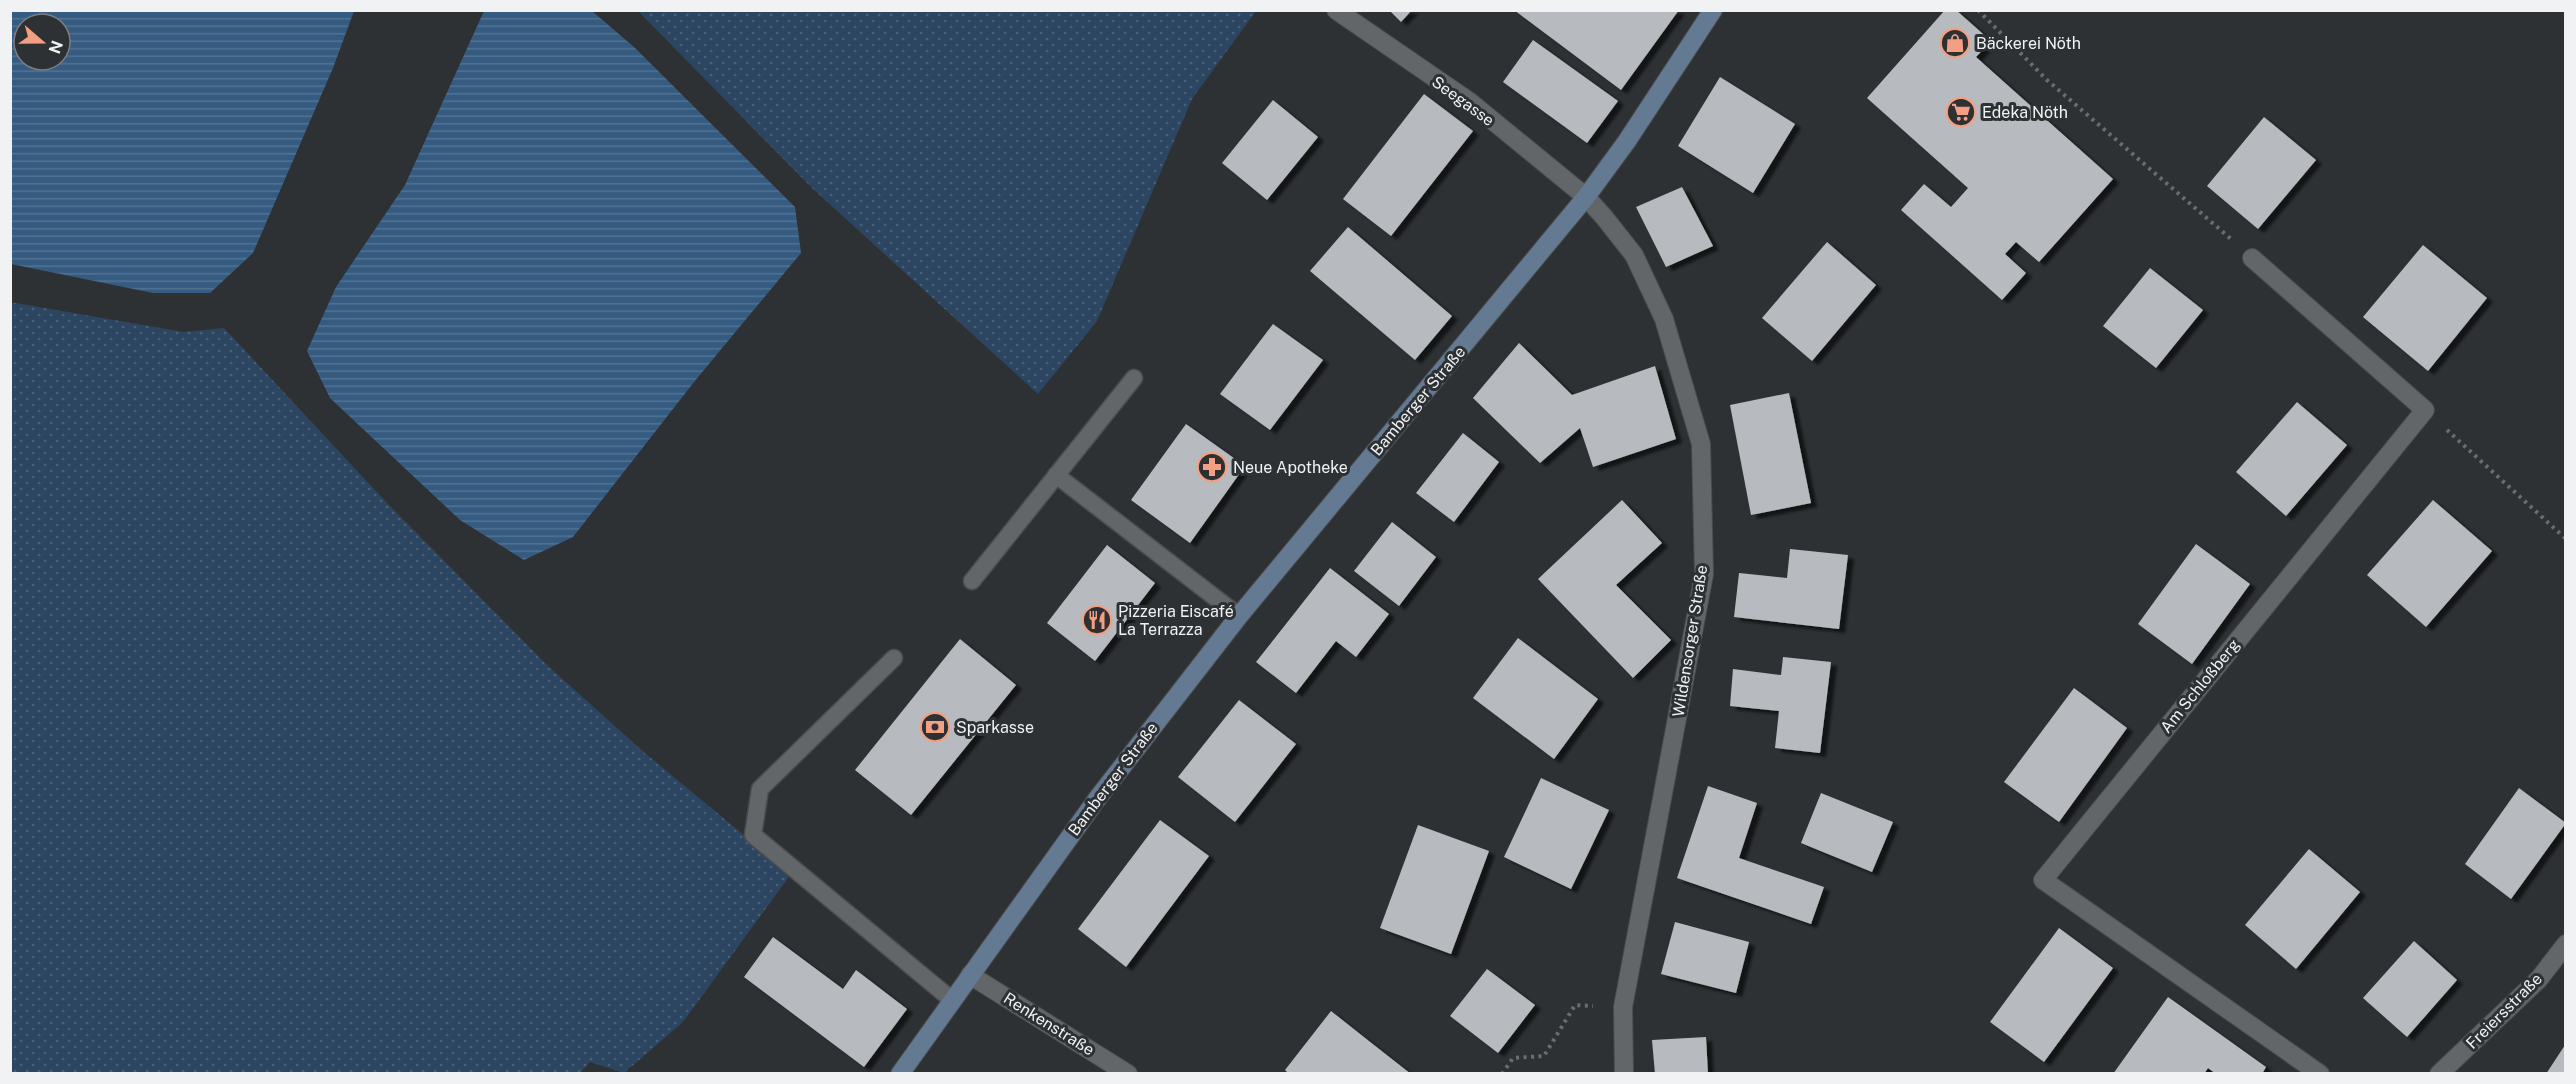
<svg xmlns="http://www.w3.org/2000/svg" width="2576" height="1084" font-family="'Public Sans',sans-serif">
<defs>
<pattern id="grass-dots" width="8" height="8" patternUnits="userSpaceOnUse" patternTransform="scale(1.5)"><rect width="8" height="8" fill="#2c4560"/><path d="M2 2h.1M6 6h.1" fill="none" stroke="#4b6077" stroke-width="1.8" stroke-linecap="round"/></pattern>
<pattern id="water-rules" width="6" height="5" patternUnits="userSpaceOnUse" patternTransform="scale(1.5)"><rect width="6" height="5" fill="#365b81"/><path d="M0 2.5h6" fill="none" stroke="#537393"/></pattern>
<filter id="shadow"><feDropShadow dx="6" dy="4" stdDeviation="1.5" flood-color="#0009"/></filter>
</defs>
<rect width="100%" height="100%" fill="#2e3134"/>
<!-- grass -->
<g fill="url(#grass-dots)">
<path d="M638 11H1256L1192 99 1097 321 1038 394 812 188Z"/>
<path d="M10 302 184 332 224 328 387 503 548 666 646 754 791 874 683 1022 624 1073 590 1062 579 1074 11 1073Z"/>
</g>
<!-- water -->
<g fill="url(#water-rules)" fill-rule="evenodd">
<path d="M10 11H354L333 68 253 253 210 293H153L11 264ZM24 24H60V60H24Z"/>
<path d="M484 11H592L634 47 795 207 801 253 694 382 573 537 524 560 460 520 330 398 307 351 336 287 405 185Z"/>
</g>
<!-- building -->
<g fill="#b7bbbf" filter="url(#shadow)">
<path d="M1389 10H1412L1401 22Z"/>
<path d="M1514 10H1679L1621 90Z"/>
<path d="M1945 10H1956L1991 41 1976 57 2113 179 2039 262 2016 242 2005 254 2026 273 2002 300 1901 210 1924 184 1951 207 1968 188 1867 98Z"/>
<path d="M1533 40 1618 101 1587 143 1503 82Z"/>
<path d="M1720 77 1795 124 1753 193 1678 146Z"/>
<path d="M1424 94 1473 131 1391 236 1343 199Z"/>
<path d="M1273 100 1318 137 1267 200 1222 163Z"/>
<path d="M2264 117 2316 160 2258 229 2207 186Z"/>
<path d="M1682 187 1713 246 1666 267 1636 207Z"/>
<path d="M1348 227 1452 316 1415 360 1310 271Z"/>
<path d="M1827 242 1876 285 1812 361 1762 318Z"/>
<path d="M2423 245 2487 298 2428 371 2363 317Z"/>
<path d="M2150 268 2203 310 2156 368 2103 326Z"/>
<path d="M1273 324 1323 360 1270 430 1220 394Z"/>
<path d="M1519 343 1572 395 1655 366 1676 439 1593 467 1580 428 1540 463 1473 398Z"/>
<path d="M1789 393 1811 503 1751 515 1730 405Z"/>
<path d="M2297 402 2347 445 2286 516 2236 472Z"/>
<path d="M1186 424 1245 466 1190 543 1131 500Z"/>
<path d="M1463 433 1499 462 1454 522 1416 493Z"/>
<path d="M1622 500 1662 543 1616 585 1671 640 1633 678 1538 579Z"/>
<path d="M2433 500 2492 551 2426 627 2367 575Z"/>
<path d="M1392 522 1436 557 1399 606 1354 571Z"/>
<path d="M2196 544 2250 584 2192 664 2138 624Z"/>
<path d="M1107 545 1155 583 1095 661 1047 623Z"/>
<path d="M1790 549 1848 555 1839 629 1734 617 1739 573 1787 578Z"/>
<path d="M1330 568 1389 614 1356 657 1336 641 1296 693 1256 662Z"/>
<path d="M1518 638 1598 699 1554 759 1473 698Z"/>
<path d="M960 639 1016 685 911 815 855 770Z"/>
<path d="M1783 657 1831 662 1820 753 1775 748 1779 711 1730 706 1733 669 1781 675Z"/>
<path d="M2074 688 2127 728 2059 822 2004 782Z"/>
<path d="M1239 700 1296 744 1235 822 1178 777Z"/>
<path d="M1541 778 1609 810 1571 889 1504 857Z"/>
<path d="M1708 786 1757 803 1739 858 1824 887 1811 924 1677 878Z"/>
<path d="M2519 788 2566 823 2511 899 2465 864Z"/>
<path d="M1821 793 1893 822 1872 872 1801 843Z"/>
<path d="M1160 820 1209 856 1126 967 1078 929Z"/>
<path d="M1418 825 1489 851 1451 954 1380 928Z"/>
<path d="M2309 849 2360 892 2296 969 2245 925Z"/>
<path d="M1675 922 1749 942 1736 993 1661 974Z"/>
<path d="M2059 928 2113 968 2044 1062 1990 1022Z"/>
<path d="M773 937 843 989 856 970 907 1009 864 1067 744 977Z"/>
<path d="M2414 941 2457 980 2407 1037 2363 998Z"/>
<path d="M1487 969 1535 1005 1498 1053 1450 1016Z"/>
<path d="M2168 997 2266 1067 2262 1074H2216L2208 1068 2204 1074H2113Z"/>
<path d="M1331 1011 1374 1045 1411 1074H1289L1285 1070Z"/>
<path d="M1706 1037 1708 1074H1655L1652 1040Z"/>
<path d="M2565 1045V1074H2546Z"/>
</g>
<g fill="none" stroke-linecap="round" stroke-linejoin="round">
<!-- lane casing -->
<g stroke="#4a4d4f" stroke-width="19">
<g id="lane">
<path d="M1056 475 1239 616"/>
<path d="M972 581 1134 378"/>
<path d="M894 658 760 789 753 835 952 1000"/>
</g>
</g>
<!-- street casing -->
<g stroke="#4a4d4f" stroke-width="20">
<g id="street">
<path d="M1336 10 1470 102 1586 197 1604 217 1634 255 1664 319 1701 444 1704 574 1623 1007 1624 1074"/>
<path d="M2252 258 2425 410 2043 880 2320 1074"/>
<path d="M970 975 1128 1074"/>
<path d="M2439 1074 2539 979 2566 944"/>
</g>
</g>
<!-- secondary casing -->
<g stroke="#4a4d4f" stroke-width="20">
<path id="secondary" d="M900 1074 1097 799 1239 616 1586 197 1627 141 1713 10"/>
</g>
<!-- path -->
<g stroke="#6a6d70" stroke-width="4" stroke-dasharray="3 4.5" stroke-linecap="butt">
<path d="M1978 10 2047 80 2231 239"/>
<path d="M2447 430 2566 539"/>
<path d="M1502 1074 1513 1058 1544 1056 1575 1005 1593 1006"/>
</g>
<!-- lane -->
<use href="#lane" stroke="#636669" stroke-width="16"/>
<!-- street -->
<use href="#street" stroke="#636669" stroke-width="18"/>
<!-- secondary -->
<use href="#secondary" stroke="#637a92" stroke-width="18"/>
</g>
<!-- icons -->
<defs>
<g id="shop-ring" transform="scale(1.5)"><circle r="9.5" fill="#2e3134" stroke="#f39f82" stroke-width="1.5"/><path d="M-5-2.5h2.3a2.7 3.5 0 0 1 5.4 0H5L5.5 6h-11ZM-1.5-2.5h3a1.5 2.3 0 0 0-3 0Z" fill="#f39f82"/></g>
<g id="supermarket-ring" transform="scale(1.5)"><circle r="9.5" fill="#2e3134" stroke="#f39f82" stroke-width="1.5"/><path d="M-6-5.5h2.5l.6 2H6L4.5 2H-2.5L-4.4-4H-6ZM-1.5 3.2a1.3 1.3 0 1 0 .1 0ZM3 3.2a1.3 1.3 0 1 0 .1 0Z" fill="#f39f82"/></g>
<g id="pharmacy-ring" transform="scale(1.5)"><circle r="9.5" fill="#2e3134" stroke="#f39f82" stroke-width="1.5"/><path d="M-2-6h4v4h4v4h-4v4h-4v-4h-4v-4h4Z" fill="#f39f82"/></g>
<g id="restaurant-ring" transform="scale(1.5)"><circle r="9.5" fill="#2e3134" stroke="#f39f82" stroke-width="1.5"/><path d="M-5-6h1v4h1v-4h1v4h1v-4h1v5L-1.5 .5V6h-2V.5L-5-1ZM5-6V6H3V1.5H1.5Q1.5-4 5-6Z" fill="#f39f82"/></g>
<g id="bank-ring" transform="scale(1.5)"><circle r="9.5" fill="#2e3134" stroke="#f39f82" stroke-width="1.5"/><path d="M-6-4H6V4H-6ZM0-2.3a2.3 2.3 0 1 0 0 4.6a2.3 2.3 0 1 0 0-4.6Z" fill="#f39f82"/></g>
</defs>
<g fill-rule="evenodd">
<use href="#shop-ring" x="1955" y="43"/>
<use href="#supermarket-ring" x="1961" y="112"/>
<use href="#pharmacy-ring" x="1212" y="467"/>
<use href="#restaurant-ring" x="1097" y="620"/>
<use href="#bank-ring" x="935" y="727"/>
</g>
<g text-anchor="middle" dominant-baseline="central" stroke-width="6" stroke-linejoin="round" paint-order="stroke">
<!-- poi labels -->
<g font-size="16" fill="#f0f2f4" stroke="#2e3134" text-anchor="start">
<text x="1976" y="43">Bäckerei Nöth</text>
<text x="1982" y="112">Edeka Nöth</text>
<text x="1233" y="467">Neue Apotheke</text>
<text x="1118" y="611">Pizzeria Eiscafé<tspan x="1118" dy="18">La Terrazza</tspan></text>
<text x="956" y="727">Sparkasse</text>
</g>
<!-- street labels -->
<g font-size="16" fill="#f0f2f4" stroke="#2e3134">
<text transform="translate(1463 101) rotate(36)">Seegasse</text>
<text transform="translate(1418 401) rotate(-50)">Bamberger Straße</text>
<text transform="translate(1690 641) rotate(-81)">Wildensorger Straße</text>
<text transform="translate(2200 686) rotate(-51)">Am Schloßberg</text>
<text transform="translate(1113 779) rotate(-53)">Bamberger Straße</text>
<text transform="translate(2504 1011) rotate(-45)">Freiersstraße</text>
<text transform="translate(1049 1024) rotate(32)">Renkenstraße</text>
</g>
</g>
<!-- border -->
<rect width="2576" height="1084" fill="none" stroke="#f0f2f4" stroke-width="24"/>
<!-- north arrow -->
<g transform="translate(42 42) rotate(110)"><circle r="28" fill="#2e3134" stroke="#7c7e81" stroke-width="1.5"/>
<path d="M0-4.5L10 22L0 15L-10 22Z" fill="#f39f82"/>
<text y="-9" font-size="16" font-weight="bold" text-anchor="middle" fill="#f0f2f4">N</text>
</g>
</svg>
